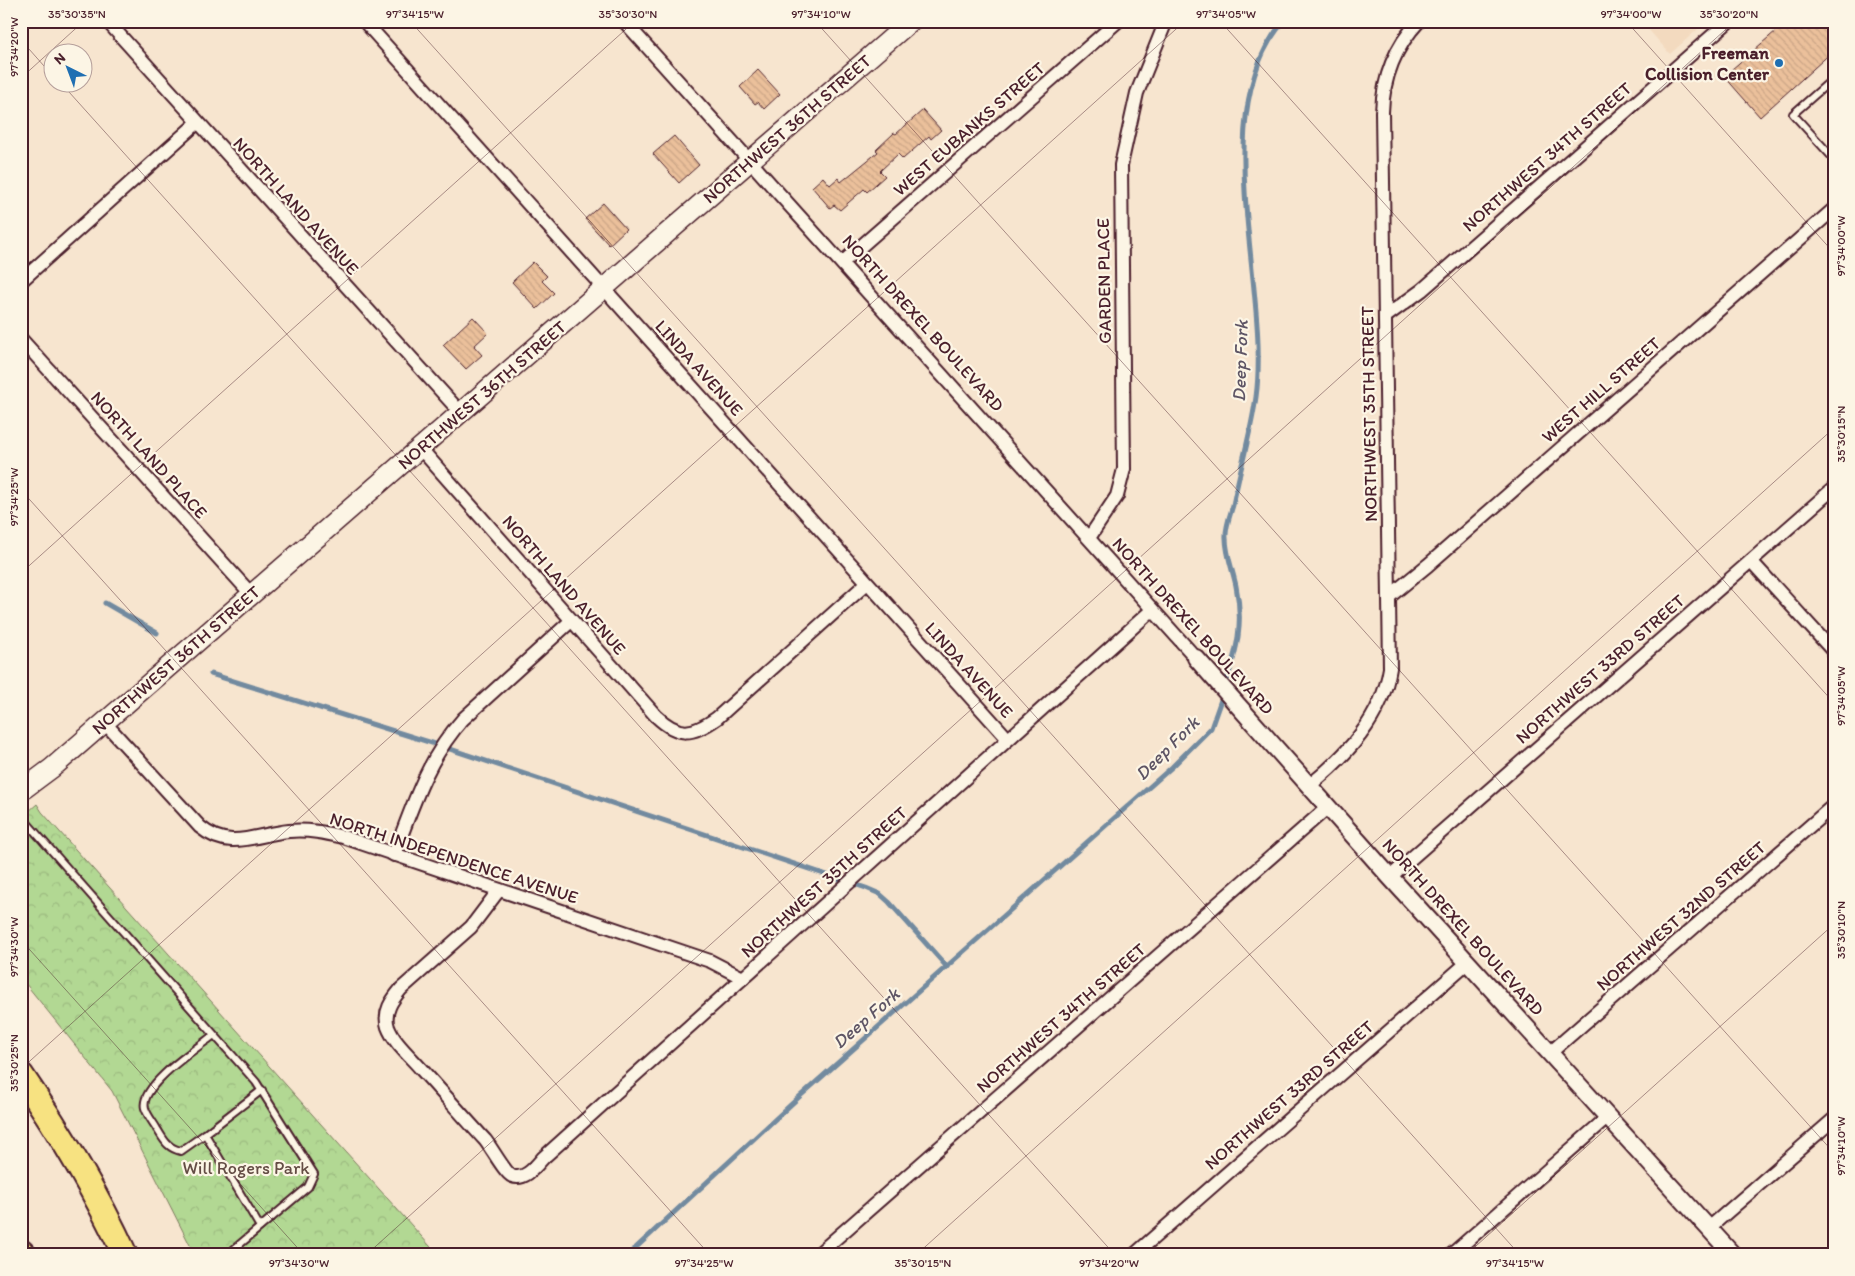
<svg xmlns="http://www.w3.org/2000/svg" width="1855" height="1276" font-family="Itim,sans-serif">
<defs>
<pattern id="park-crowns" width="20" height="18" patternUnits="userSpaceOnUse" patternTransform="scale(1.25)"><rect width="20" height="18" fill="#b2d893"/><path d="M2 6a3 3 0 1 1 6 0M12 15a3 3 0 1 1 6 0" fill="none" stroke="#9bb97f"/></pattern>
<pattern id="building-back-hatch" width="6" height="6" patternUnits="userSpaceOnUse" patternTransform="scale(1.25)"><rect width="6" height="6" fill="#ebc09b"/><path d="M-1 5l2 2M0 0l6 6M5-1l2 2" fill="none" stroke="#cba586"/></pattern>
</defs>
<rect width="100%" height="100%" fill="#f7e5cf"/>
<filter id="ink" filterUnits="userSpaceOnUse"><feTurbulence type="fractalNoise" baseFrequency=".02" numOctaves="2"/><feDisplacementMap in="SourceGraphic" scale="10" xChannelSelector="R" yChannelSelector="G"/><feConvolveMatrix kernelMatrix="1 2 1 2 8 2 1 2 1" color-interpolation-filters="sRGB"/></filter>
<g filter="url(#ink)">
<!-- built -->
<path fill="#f3dabf" d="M1641 21H1707L1670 54Z"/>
<!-- park -->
<path fill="url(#park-crowns)" stroke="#7e7c5f" d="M37 804 42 812 438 1255H195L112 1091 21 978V818Z"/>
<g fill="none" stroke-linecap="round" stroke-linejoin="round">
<!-- stream -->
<g stroke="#728a9f" stroke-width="5">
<path d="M105 603 157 633"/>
<path d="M211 674 429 742 866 888 880 894 889 902 947 967"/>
<path d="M1225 686C1237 650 1244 624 1236 586 1233 571 1226 554 1226 538 1225 528 1230 515 1233 505 1240 469 1251 433 1256 397 1271 286 1204 112 1284 21"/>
<path d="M628 1255 798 1098 1172 767 1211 728 1223 694"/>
</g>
</g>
<!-- building -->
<g fill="url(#building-back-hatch)" stroke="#4a1f2b">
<path d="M1801 21H1829L1834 27V50L1760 117 1724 76 1784 24 1790 31Z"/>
<path d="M758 70 780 94 764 109 758 102 755 104 740 87Z"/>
<path d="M923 110 941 130 931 139 929 136 903 159 898 154 880 171 885 176 867 192 864 189 840 210 834 205 830 208 812 187 823 177 830 185 838 178 841 182 878 152 876 150 894 133 896 134Z"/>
<path d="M674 136 699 165 679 183 653 154Z"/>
<path d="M603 203 626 229 609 245 585 219Z"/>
<path d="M533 262 547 276 542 281 554 293 537 309 512 282Z"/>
<path d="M473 317 488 333 474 346 482 355 466 369 443 345Z"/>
</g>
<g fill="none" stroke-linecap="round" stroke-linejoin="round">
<!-- service casing -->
<g stroke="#4a1f2b" stroke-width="10">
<g id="service">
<path d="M1834 78 1793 114 1834 159"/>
<path d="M21 816 256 1082 314 1174 308 1187 227 1255"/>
<path d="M214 1035C197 1048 139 1086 145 1108 147 1115 153 1122 157 1129 164 1140 167 1148 181 1151L205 1134 260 1227"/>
<path d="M205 1134 262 1090"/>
</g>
</g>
<!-- minor casing -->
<g stroke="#4a1f2b" stroke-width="16">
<g id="minor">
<path d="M107 21 461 413"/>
<path d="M364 21 1008 739"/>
<path d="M624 21 1196 658"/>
<path d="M842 263 1118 21"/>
<path d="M21 281 197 123"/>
<path d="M1385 317 1422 290 1729 21"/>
<path d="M21 339 252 595"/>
<path d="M420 448 656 716C679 738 693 735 717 718L867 583"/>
<path d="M1089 538 1117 496 1124 469 1121 165 1137 93 1166 21"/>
<path d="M1751 561 1834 652"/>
<path d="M1390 596 1428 565 1834 209"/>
<path d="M105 723 200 827C230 852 256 834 289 831 308 829 326 833 343 837L710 961 743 978"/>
<path d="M1309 786C1347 755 1382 718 1390 668L1382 112C1383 77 1395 47 1419 21"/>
<path d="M394 855C413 805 427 759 463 719L571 621"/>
<path d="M1390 877 1834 488"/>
<path d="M499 890 471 927 401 989C392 1000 383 1012 388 1027 394 1043 410 1056 421 1069 442 1092 463 1116 485 1140 491 1147 505 1173 512 1176 525 1181 536 1166 543 1158L1152 610"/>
<path d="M1550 1053 1834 805"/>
<path d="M1709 1228 1834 1119"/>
<path d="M817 1255 1328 807"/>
<path d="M1134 1255 1468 962"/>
<path d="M1451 1255 1608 1117"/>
</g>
</g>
<!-- tertiary casing -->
<g stroke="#4a1f2b" stroke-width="20">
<path id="tertiary" d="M1196 658 1390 877 1733 1255"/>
</g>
<!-- secondary casing -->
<g stroke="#4a1f2b" stroke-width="22">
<path id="secondary" d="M21 791 52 768 911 21"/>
</g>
<!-- motorway casing -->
<g stroke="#4a1f2b" stroke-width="28">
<g id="motorway">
<path d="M21 1075C60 1132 96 1192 125 1255"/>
<path d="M21 1252 24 1255"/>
</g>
</g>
<!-- service -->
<use href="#service" stroke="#fcf5e5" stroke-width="6"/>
<!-- minor -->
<use href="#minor" stroke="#fcf5e5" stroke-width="12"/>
<!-- tertiary -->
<use href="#tertiary" stroke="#fcf5e5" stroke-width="16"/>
<!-- secondary -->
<use href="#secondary" stroke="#fcf5e5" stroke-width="19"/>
<!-- motorway -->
<use href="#motorway" stroke="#f7e281" stroke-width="24"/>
</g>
</g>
<!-- ticks -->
<path fill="none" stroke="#4a1f2b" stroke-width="1" stroke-opacity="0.45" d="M410 21 1520 1255M815 21 1834 1153M1220 21 1834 703M1626 21 1834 253M21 40 52 75M21 78 84 21M60 82 1115 1255M21 490 710 1255M21 573 635 21M21 940 304 1255M21 1069 1185 21M366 1255 1735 21M916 1255 1834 428M1466 1255 1834 924"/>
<!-- markers -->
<circle fill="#1f6fb2" stroke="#fcf5e5" stroke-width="2" cx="1779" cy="63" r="5"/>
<g text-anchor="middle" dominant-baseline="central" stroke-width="4.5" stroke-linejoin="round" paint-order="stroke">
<!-- poi labels -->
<g font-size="18" font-weight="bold" fill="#4a1f2b" stroke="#fcf5e5" text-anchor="end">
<text x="1769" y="53">Freeman<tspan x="1769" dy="21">Collision Center</tspan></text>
</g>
<!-- street labels -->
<g font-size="18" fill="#4a1f2b" stroke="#fcf5e5">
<text transform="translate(787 129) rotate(-41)">NORTHWEST 36TH STREET</text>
<text transform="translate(969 129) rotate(-41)">WEST EUBANKS STREET</text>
<text transform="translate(1547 157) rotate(-41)">NORTHWEST 34TH STREET</text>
<text transform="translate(296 206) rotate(48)">NORTH LAND AVENUE</text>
<text transform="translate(1104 281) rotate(-91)">GARDEN PLACE</text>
<text transform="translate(923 323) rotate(48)">NORTH DREXEL BOULEVARD</text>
<text transform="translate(699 368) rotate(48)">LINDA AVENUE</text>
<text transform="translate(1601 390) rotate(-41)">WEST HILL STREET</text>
<text transform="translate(482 395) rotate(-41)">NORTHWEST 36TH STREET</text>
<text transform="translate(1369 414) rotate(-91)">NORTHWEST 35TH STREET</text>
<text transform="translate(149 455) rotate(48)">NORTH LAND PLACE</text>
<text transform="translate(564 585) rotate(49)">NORTH LAND AVENUE</text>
<text transform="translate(1193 626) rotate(48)">NORTH DREXEL BOULEVARD</text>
<text transform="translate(176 660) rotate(-41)">NORTHWEST 36TH STREET</text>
<text transform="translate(1600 669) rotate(-41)">NORTHWEST 33RD STREET</text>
<text transform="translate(969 670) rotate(48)">LINDA AVENUE</text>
<text transform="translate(454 858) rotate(18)">NORTH INDEPENDENCE AVENUE</text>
<text transform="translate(824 882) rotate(-42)">NORTHWEST 35TH STREET</text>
<text transform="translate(1681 916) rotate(-41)">NORTHWEST 32ND STREET</text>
<text transform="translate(1463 927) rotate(48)">NORTH DREXEL BOULEVARD</text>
<text transform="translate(1061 1018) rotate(-41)">NORTHWEST 34TH STREET</text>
<text transform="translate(1289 1095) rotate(-41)">NORTHWEST 33RD STREET</text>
</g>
<!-- park labels -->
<g font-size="18" fill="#644d45" stroke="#fcf5e5">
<text x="246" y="1168">Will Rogers Park</text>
</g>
<!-- water labels -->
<g font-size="19" font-style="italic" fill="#5e5565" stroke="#fcf5e5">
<text transform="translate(1240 361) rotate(-88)">Deep Fork</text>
<text transform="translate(1167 748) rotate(-45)">Deep Fork</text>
<text transform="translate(866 1018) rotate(-41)">Deep Fork</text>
</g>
</g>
<!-- margin -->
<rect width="1855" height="1276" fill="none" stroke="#fcf5e5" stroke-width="55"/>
<!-- north arrow -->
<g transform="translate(68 68) rotate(318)"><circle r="24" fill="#fcf5e5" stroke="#b59f9b"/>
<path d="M0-4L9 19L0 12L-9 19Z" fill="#1f6fb2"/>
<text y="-8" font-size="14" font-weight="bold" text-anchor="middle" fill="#4a1f2b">N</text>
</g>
<rect x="28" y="28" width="1800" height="1220" fill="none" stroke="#4a1f2b" stroke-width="2"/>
<g font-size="12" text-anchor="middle" fill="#4a1f2b">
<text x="77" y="18">35°30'35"N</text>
<text x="415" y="18">97°34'15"W</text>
<text x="628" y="18">35°30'30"N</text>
<text x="821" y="18">97°34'10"W</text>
<text x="1226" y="18">97°34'05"W</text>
<text x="1631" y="18">97°34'00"W</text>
<text x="1729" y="18">35°30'20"N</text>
<text transform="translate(14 47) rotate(-90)" y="4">97°34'20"W</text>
<text transform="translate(1841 246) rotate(-90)" y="4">97°34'00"W</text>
<text transform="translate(1841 434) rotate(-90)" y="4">35°30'15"N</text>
<text transform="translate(14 497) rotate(-90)" y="4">97°34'25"W</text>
<text transform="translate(1841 696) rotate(-90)" y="4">97°34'05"W</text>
<text transform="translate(1841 930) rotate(-90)" y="4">35°30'10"N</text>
<text transform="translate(14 947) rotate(-90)" y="4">97°34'30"W</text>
<text transform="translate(14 1063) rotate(-90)" y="4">35°30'25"N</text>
<text transform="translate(1841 1146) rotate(-90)" y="4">97°34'10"W</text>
<text x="299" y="1267">97°34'30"W</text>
<text x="704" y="1267">97°34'25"W</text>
<text x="923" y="1267">35°30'15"N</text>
<text x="1109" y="1267">97°34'20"W</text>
<text x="1515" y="1267">97°34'15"W</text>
</g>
</svg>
